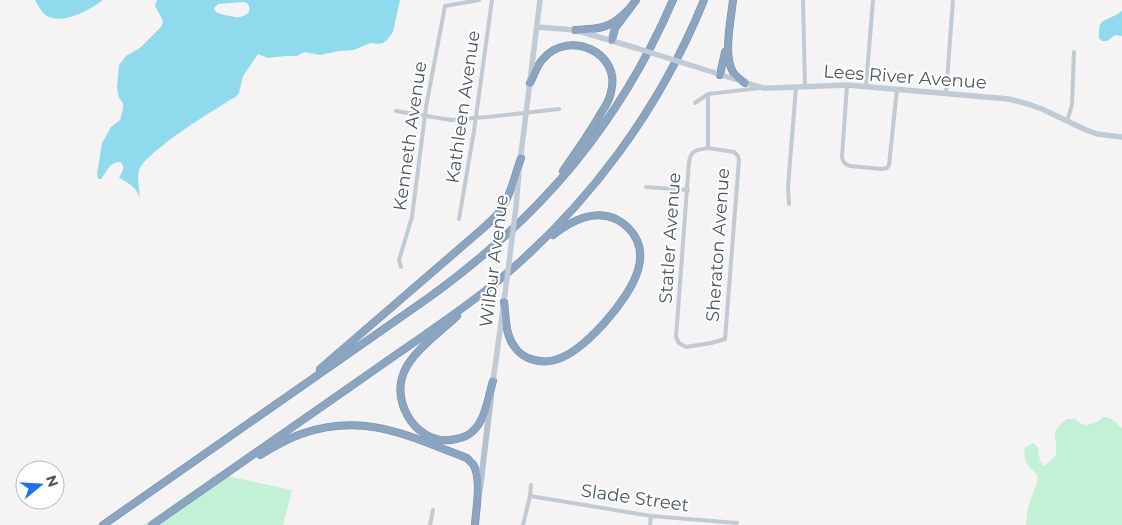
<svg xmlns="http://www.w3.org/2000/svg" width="1122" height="525" font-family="Montserrat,sans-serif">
<rect width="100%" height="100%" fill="#f5f3f3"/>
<!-- green -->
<g fill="#c3f1d5">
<path d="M1103 417C1111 416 1116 423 1122 428V525H1026L1028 507 1038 480 1037 475 1027 464 1024 455 1025 447 1034 443 1038 448 1040 462 1045 466 1056 455C1058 435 1048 433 1067 419H1076L1081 424 1087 425 1099 421Z"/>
<path d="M217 474 292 490 283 525H144Z"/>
</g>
<!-- water -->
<g fill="#90daee" fill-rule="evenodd">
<path d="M35 0H103C90 10 63 25 47 16 42 13 38 5 35 0Z"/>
<path d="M157 0H400L393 32 387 40 383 43 378 44 370 43 354 50 339 51 320 55 304 52 297 56H285L268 58 258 54 243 76 239 93 236 97C228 100 223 105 216 109 200 118 144 155 139 170 137 178 139 189 140 198 136 187 129 183 119 178 122 172 126 167 120 162 109 162 107 172 101 179H98L97 174 102 143 111 127 120 120 123 109V103L119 98 117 88 119 65 126 56 140 48 161 27 163 21 155 6ZM243 2C249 3 250 6 249 12L247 14C244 15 242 17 239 17 236 18 219 14 216 12 215 11 215 10 214 8L218 4Z"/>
<path d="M1122 11V36L1115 35 1107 41H1102L1099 38C1098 15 1106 23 1122 11Z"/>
</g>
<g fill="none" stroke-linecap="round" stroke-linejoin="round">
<!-- highway casing -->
<g stroke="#7690ad" stroke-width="8">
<g id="highway">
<path d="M733 0C731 19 723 56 733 72 736 77 741 80 745 83"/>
<path d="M575 30C598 29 610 29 627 11"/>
<path d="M612 40 615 28 636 0"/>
<path d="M720 75 725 52"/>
<path d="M530 83C534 75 537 65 543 59 568 29 622 52 611 92 610 100 605 107 601 113 590 133 576 152 563 171"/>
<path d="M504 302C506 316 505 334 514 346 522 359 540 364 555 360 584 352 630 299 638 270 645 248 635 229 616 219 593 209 571 221 553 235"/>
<path d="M457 316C440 332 413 351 404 372 390 404 419 448 456 439 462 438 469 435 473 431 486 419 488 397 493 381"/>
<path d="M320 369 481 230C488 224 495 218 501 210 511 195 515 175 521 158"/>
<path d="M260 455C273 447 287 439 301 434 365 412 408 436 467 458 468 459 472 464 473 464 482 479 476 508 475 525"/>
<path d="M103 525 431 296C541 216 619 125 673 0"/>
<path d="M152 525C221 477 290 428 360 380 406 347 455 316 499 280 589 205 660 109 704 0"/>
</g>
</g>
<!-- street -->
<g stroke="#c1cad2" stroke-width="4">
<path d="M803 0 805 86"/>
<path d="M847 85 842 157C843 163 845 164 850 166L882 169 887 168 889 165 897 89"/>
<path d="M866 86 873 0"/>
<path d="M946 94 953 0"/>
<path d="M695 103 708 94 760 88"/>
<path d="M396 111 451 120 487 117 559 109"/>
<path d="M1067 121 1072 105 1074 52"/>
<path d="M708 148 734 152 738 156 739 160 725 339 711 343 686 347 679 343 676 337 689 162C691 150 696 150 708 148Z"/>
<path d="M708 148V94"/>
<path d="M646 187 688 190"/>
<path d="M789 204 788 187 796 87"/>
<path d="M459 219 474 131 492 0"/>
<path d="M401 267 399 260 412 217 426 107 445 6 479 0"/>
<path d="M530 496 651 516 737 523"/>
<path d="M430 525 433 510"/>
<path d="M523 525 530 496 531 485"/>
<path d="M650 525 651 516"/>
</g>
<!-- secondary -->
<g stroke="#c1cbd6" stroke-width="5.5">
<path d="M537 27 575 30 636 48"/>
<path d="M690 65 763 88H772L847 85 1009 99 1028 104 1042 109 1086 130 1097 134 1122 137"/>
<path d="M520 162 540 0"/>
<path d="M516 207 519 171"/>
<path d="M493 381 505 294"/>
</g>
<!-- primary -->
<path stroke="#b3c2d1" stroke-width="6" d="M480 489 491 397"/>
<!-- highway -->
<use href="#highway" stroke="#8ba5c1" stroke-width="7"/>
<!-- secondary-bridge -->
<g stroke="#c1cbd6" stroke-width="5.5">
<path d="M636 48 690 65"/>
<path d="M505 294 516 207"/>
</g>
</g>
<g text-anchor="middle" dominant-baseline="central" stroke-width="4" stroke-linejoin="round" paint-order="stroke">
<!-- street labels -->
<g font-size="18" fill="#4a5661" stroke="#fff">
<text transform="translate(905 77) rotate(4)">Lees River Avenue</text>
<text transform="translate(463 107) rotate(-82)">Kathleen Avenue</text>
<text transform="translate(410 136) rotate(-82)">Kenneth Avenue</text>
<text transform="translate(670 238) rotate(-86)">Statler Avenue</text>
<text transform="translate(718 245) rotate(-86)">Sheraton Avenue</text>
<text transform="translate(494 261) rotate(-83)">Wilbur Avenue</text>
<text transform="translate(635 498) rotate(8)">Slade Street</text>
</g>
</g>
<!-- north arrow -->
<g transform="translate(40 485) rotate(72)"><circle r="24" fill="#ffffff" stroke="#b7bbc0"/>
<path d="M0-4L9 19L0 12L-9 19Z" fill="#1a73e8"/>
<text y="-8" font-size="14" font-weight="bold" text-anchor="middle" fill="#4a5661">N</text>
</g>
</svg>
